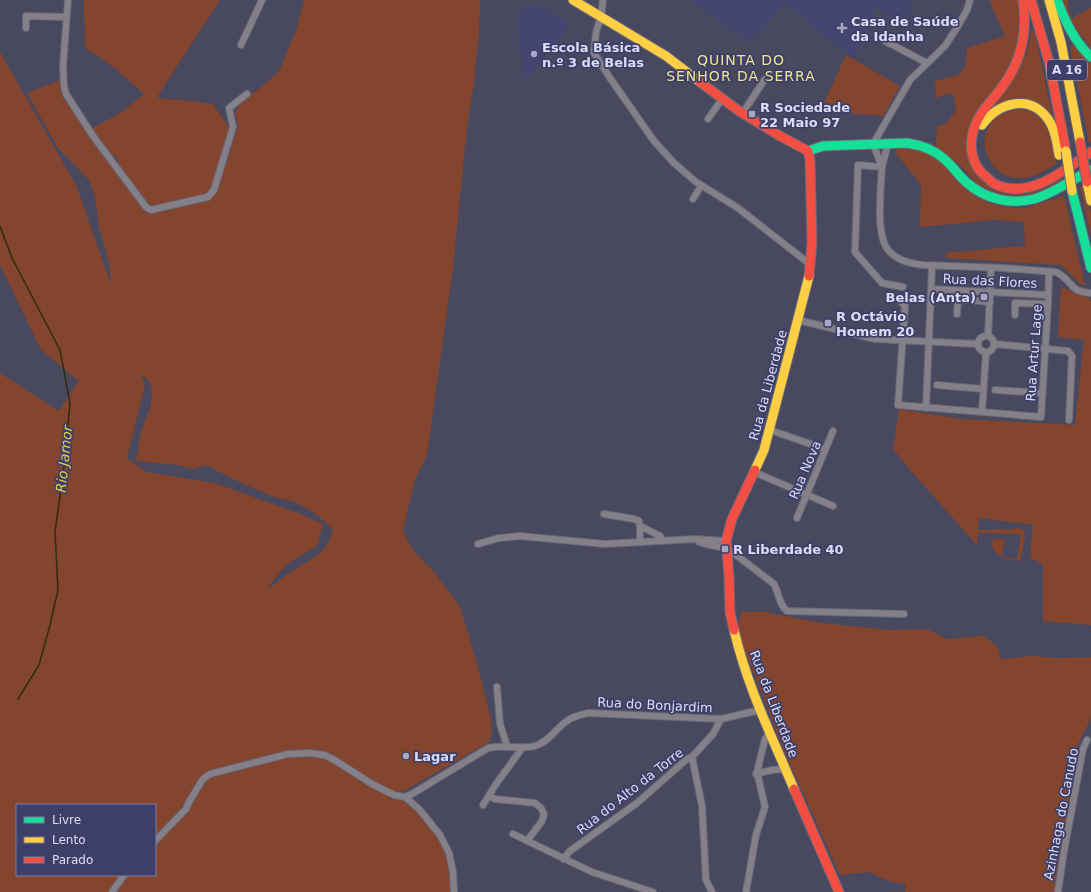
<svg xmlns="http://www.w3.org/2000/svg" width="1091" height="892" font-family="'DejaVu Sans',sans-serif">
<rect width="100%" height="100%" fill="#48485e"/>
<!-- built -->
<g fill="#444570">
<path d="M690 0H913L907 23 875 8 865 34 854 57 833 43 786 3 750 42Z"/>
<path d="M533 4 543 7 570 25 525 81 517 30V21L526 7Z"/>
</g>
<!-- green -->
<g fill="#84452e" fill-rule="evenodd">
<path d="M85 0H220L157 97 165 99 192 101 213 104 230 129 213 189 209 194 202 196 158 206 148 205 123 173 117 158 113 155 97 136 92 128C112 119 128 108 144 94L111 65 85 48 84 3Z"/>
<path d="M304 0H480L479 31 474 83 467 128 453 268 427 455 414 482 403 531 412 549 434 572 460 607 476 660 491 719 492 732 489 742 404 791H392L388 795 391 799 403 797C423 815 448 842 451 870 452 877 452 885 452 892H0V373L59 411 79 381 41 350 0 265V52L77 187 111 285 109 263 99 227 95 197 89 180 58 148 27 93 60 80 62 93 82 126 134 197C141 206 143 212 156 213L210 199 217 192 238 127 235 113 240 104 274 76 280 69 297 28ZM141 373 150 383 152 394 150 408 141 432 136 461 178 465 193 469 206 465 235 480 274 497 292 501 313 512 333 529C328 554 313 557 294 570 284 576 275 584 266 590L286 565 318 545 323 524 301 514 215 483 146 472 127 458 145 385ZM17 805H155V875H17Z"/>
<path d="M989 0H1021L1020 49 968 146 1000 191C1027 198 1037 190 1061 179V184L1030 197 1005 198 977 184 960 165 936 146 937 126 945 124 956 111 954 97 951 93 936 98 935 81 958 75 965 68 967 48 1005 36Z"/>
<path d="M1062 0H1068V9L1073 19 1077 15 1091 8V48L1071 22Z"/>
<path d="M1031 30 1035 33 1053 118 1046 110 993 105 1024 59 1028 48Z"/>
<path d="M1070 46H1076L1091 60V142L1089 143Z"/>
<path d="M846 55 900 86 883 116 836 112 823 105Z"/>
<path d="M1017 109C1050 111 1052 138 1057 164 1046 170 1034 178 1021 178 993 179 975 147 990 124 996 115 1008 112 1017 109Z"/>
<path d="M903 148 925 151 938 158 977 197 992 204 1015 208H1025L1064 196 1085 285H1081L1061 265 946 258 945 253 1025 246 1024 222 995 220 920 227 921 185 895 152 897 149Z"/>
<path d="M1084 184 1091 213V237L1080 187Z"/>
<path d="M1061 287 1089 298 1091 303V625L1043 621V564L1030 558 1033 525 978 518V530L1014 529V527L1024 530 1025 537 1020 561 1004 558 995 552 992 547 991 542 993 540 1000 538 999 539 1005 540 1002 556 1017 559 1021 534 978 533 977 545 911 471 893 449 899 409 962 419 1075 425 1084 340 1058 337Z"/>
<path d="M741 612H765L822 623 890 630 927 629 947 639 984 636 998 647 1001 659 1033 656 1061 658 1091 657V718L1078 744 1064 831 1056 892H905L906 885 886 880 869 872 840 875 784 751 737 630Z"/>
</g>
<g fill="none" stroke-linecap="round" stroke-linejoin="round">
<!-- stream -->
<path stroke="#2f2b12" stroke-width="1.5" d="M0 226 12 258 60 350 70 403 64 467 55 532 58 590 50 625 39 665 18 699"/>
<!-- street casing -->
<g stroke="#67677b" stroke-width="8">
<g id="street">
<path d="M68 0 63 66 64 86 66 94 93 136 146 207 151 210 159 208 208 197 214 190 233 127 229 108 247 94"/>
<path d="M603 0 601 17 596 32 594 53 610 78 654 141 674 163 696 182 738 208 811 265"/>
<path d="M26 28V16L66 17"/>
<path d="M885 41 927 63"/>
<path d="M241 45 262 0"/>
<path d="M742 114 765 79"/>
<path d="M708 119 722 99"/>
<path d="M888 144 882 167 873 144 910 80 945 46 958 26 967 10 970 0"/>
<path d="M693 199 701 186"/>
<path d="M903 287 882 283 855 252 858 165 882 167C881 181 880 194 880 207 879 242 884 261 923 265L1003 268 1056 272C1073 280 1068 292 1091 293"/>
<path d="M931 289 1048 295"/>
<path d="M900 301 905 306 898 405 1041 417 1048 304 1049 272"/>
<path d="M957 314 958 299 990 302"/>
<path d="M1015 315V303L1048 304"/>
<path d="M798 320 875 339 978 344"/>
<circle cx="986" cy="344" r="8"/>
<path d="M988 336 991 268"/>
<path d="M995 344 1068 351 1072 356 1069 420"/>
<path d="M937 385 983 389"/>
<path d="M995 390 1042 393"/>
<path d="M926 408 932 266"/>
<path d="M982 412 986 353"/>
<path d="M770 430 825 449"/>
<path d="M754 472 833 506"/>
<path d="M604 514 634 519 639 521 640 526"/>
<path d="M797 518 833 431"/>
<path d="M640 542V526L660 536 663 541"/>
<path d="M699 542 709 545 727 548 774 584C779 593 779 605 787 611L904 614"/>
<path d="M478 544 499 538 520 536 605 544 695 539 726 541"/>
<path d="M497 687 500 724 507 746"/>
<path d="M692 757 702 806 706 880 712 892"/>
<path d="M756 774 772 770 785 769"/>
<path d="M489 796 495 799 535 803 541 808 544 814 542 821 527 841"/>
<path d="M405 797 412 794 488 748C503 744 520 750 535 746 549 742 556 728 567 721 573 716 581 715 588 713L721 719 760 710"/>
<path d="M483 805 496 784 523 747"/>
<path d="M513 834 592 872 653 892"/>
<path d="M155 841 186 809 189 802 203 779 210 774 288 754 310 753 324 755 333 759 372 784 394 795 405 797 419 809 440 835 449 853 453 872 454 892"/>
<path d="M563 859 570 851 637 803 687 759 692 757 713 734 721 719"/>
<path d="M112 892 124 875"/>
<path d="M746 892 756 835 765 807 757 772 765 739 770 733"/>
<path d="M1058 892 1063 857 1083 749 1087 740"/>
</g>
</g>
<!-- fast casing -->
<g stroke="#67677b" stroke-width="11">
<g id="fast">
<path d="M1057 0C1065 21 1074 41 1091 57"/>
<path d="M808 151 823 146 907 143C920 145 933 149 943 158 952 165 958 175 966 182 985 199 1010 205 1034 199 1055 193 1072 179 1091 170"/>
<path d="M1072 191 1091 268"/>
</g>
</g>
<!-- slow casing -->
<g stroke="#67677b" stroke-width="11">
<g id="slow">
<path d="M573 0 666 56 700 82"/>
<path d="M1049 0 1061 42 1080 142"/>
<path d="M982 125C998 103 1029 93 1048 119 1055 129 1057 143 1059 155"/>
<path d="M1087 182 1091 201"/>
<path d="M755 470 764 450 809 276"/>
<path d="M734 630C747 686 772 737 794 789"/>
</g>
</g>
<!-- jam casing -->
<g stroke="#67677b" stroke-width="11">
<g id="jam">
<path d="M1023 0C1028 34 1021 64 999 91 989 104 977 115 973 132 969 146 972 164 983 174 987 177 991 182 995 184 1028 201 1065 170 1091 152"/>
<path d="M1031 0 1049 62 1065 146"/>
<path d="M700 82 739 111 780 136 808 151 810 160 812 243 809 276"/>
<path d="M734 630 730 612 729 576 726 541 732 519 755 470"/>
<path d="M794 789 839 892"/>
</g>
</g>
<!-- street -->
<use href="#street" stroke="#858087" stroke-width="6"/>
<!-- fast -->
<use href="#fast" stroke="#16e098" stroke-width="9"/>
<!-- slow -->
<use href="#slow" stroke="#ffcf43" stroke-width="9"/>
<!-- jam -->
<use href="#jam" stroke="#f24e42" stroke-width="9"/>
<!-- slow-bridge casing -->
<g stroke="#67677b" stroke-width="11" stroke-linecap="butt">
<path id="slow-bridge" d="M1066 151 1072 191"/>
</g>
<!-- jam-bridge casing -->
<g stroke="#67677b" stroke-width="11" stroke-linecap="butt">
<path id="jam-bridge" d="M1080 142 1087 182"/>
</g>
<!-- slow-bridge -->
<use href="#slow-bridge" stroke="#ffcf43" stroke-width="9"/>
<!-- jam-bridge -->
<use href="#jam-bridge" stroke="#f24e42" stroke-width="9"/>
</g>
<!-- markers -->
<g fill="#a8a9c1" stroke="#3e3f68" stroke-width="1.5">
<path d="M840 22h4v4h4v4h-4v4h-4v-4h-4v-4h4z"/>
<circle cx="534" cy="54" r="4"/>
<rect x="748" y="110" width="8" height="8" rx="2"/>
<rect x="980" y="293" width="8" height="8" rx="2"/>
<rect x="824" y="319" width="8" height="8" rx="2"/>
<rect x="721" y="545" width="8" height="8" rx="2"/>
<circle cx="406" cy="756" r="4"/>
</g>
<g text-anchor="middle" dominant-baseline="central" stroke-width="3.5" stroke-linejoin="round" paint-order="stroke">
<!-- shield labels -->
<rect fill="#3e3f68" stroke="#acaecb" stroke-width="1" x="1047" y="60" width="40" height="20" rx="3"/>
<g font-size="12" font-weight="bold" fill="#dbddf6">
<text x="1067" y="70">A 16</text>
</g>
<!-- poi labels -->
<g font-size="13" font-weight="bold" fill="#dbddf6" stroke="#3e3f68" text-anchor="start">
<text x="851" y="21">Casa de Saúde<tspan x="851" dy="15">da Idanha</tspan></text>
<text x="542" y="47">Escola Básica<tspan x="542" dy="15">n.º 3 de Belas</tspan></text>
<text x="760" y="107">R Sociedade<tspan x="760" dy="15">22 Maio 97</tspan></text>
<text x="976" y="297" text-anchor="end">Belas (Anta)</text>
<text x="836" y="316">R Octávio<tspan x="836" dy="15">Homem 20</tspan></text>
<text x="733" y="549">R Liberdade 40</text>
<text x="414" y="756">Lagar</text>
</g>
<!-- street labels -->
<g font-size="13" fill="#dbddf6" stroke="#3e3f68">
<text transform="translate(990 281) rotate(3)">Rua das Flores</text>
<text transform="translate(1034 353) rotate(-86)">Rua Artur Lage</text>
<text transform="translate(768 385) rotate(-75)">Rua da Liberdade</text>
<text transform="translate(805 470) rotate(-67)">Rua Nova</text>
<text transform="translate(774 704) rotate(69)">Rua da Liberdade</text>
<text transform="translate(655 705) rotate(3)">Rua do Bonjardim</text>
<text transform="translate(630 791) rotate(-38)">Rua do Alto da Torre</text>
<text transform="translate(1061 814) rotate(-79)">Azinhaga do Canudo</text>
</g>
<!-- neighbourhood labels -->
<g font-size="14" letter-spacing="1" fill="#efe495" stroke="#3e3f68">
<text x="741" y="60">QUINTA DO<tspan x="741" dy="16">SENHOR DA SERRA</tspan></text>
</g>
<!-- water labels -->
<g font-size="14" font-style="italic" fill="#e0cd50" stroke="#3e3f68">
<text transform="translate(64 459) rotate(-84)">Rio Jamor</text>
</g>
</g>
<!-- legend -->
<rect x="16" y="804" width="140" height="72" fill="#3e3f68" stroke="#7d7ea1"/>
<rect x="24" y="817" width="20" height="6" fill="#16e098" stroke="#7d7ea1"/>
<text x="52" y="824" font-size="12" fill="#dbddf6">Livre</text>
<rect x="24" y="837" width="20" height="6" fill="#ffcf43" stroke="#7d7ea1"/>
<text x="52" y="844" font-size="12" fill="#dbddf6">Lento</text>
<rect x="24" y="857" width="20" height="6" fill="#f24e42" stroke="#7d7ea1"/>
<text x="52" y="864" font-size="12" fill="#dbddf6">Parado</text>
</svg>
